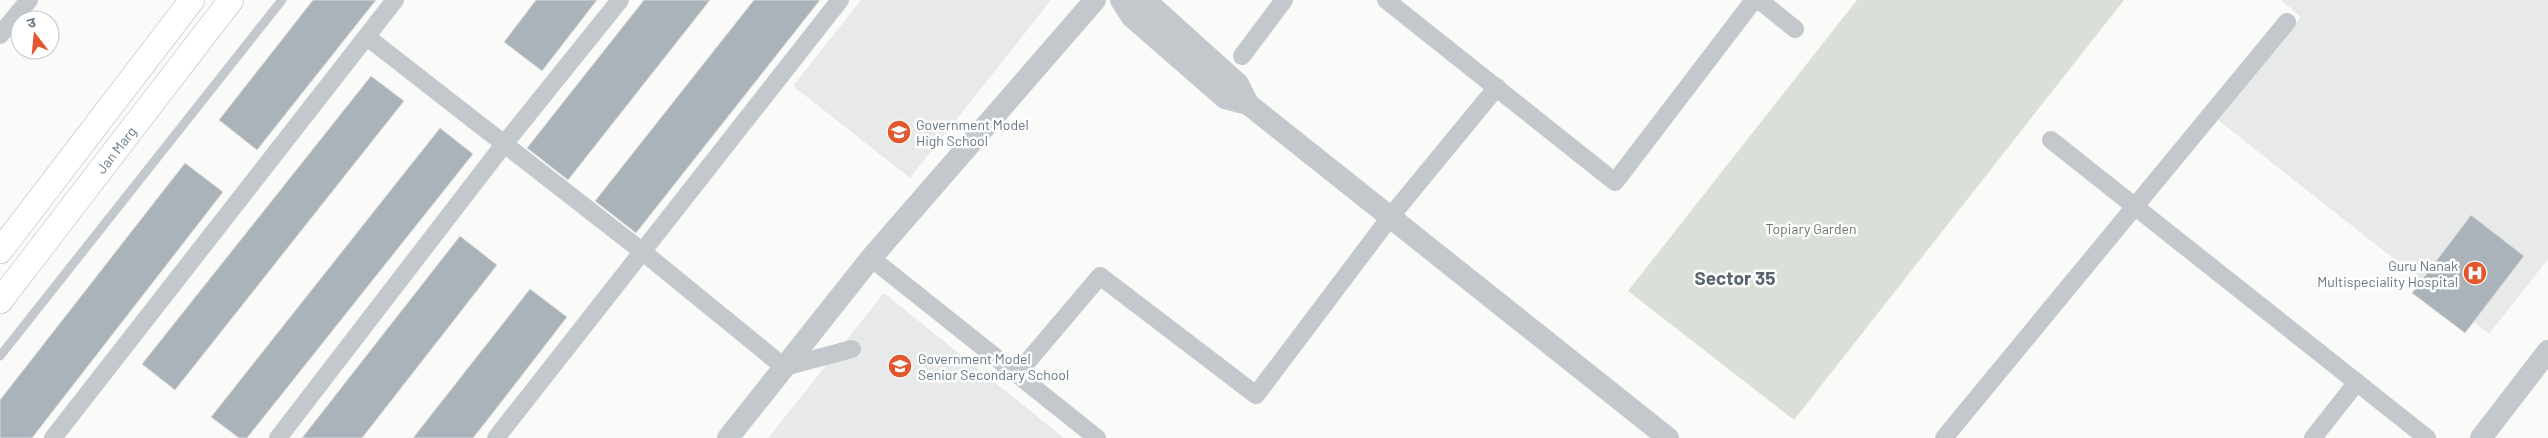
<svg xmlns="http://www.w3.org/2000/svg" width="2548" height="438" font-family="Barlow,'Noto Sans Devanagari',sans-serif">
<rect width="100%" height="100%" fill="#fafaf8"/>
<!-- built -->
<g fill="#e8e9e9">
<path d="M861 0H1051L910 178 793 86Z"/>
<path d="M2281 0H2548V259L2489 334 2218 120 2301 17Z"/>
<path d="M884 293 1064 438H768Z"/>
</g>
<!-- green -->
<path fill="#dadfd7" d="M1857 0H2124L1794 420 1628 291Z"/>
<!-- building -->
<g fill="#aab3b9" stroke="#dcdcda">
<path d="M313 0H376L257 150 219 120Z"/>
<path d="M536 0H597L542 71 504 42Z"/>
<path d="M644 0H710L568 180 527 148Z"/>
<path d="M754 0H820L636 233 595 201Z"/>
<path d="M371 76 404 101 175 390 142 364Z"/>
<path d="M440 128 473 154 247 438H239L211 417Z"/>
<path d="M185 163 223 192 32 438H0V400Z"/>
<path d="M2471 215 2524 256 2465 333 2412 293Z"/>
<path d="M460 236 497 265 394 397 362 438H302Z"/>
<path d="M530 289 567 317 492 414 473 438H413Z"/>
</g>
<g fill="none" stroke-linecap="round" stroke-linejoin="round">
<!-- secondary casing -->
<g stroke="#b3babf" stroke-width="26">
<g id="secondary">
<path d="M0 251 192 0"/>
<path d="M0 301 231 0"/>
</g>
</g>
<!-- service -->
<path stroke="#c3c8cc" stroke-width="9" d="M0 356 282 0"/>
<!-- minor -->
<g stroke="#c3c8cc" stroke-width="18">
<path d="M1386 0 1615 182 1754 0"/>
<path d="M1759 0 1795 29"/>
<path d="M0 35 29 0"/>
<path d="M367 37 643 252 784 367 852 349"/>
<path d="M1242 56 1284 0"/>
<path d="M2051 140 2427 438"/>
<path d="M871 258 1097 438"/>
<path d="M1017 374 1100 276 1256 395 1391 216 1497 87"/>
<path d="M53 438 395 0"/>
<path d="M278 438 505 143 620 0"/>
<path d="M496 438 840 0"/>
<path d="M1944 438 2287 22"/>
<path d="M2313 438 2357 382"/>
</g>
<!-- tertiary -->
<g stroke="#c3c8cc" stroke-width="22">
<path d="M1121 0 1132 17 1225 98 1248 104 1668 438"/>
<path d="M1145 0 1238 84 1248 104"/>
<path d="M728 438 871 258 1095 0"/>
<path d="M2481 438 2548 351"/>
</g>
<!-- secondary -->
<use href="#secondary" stroke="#fff" stroke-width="25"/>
</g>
<!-- icons -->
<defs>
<g id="school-disc" transform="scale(1.25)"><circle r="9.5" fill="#e4572e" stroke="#fff"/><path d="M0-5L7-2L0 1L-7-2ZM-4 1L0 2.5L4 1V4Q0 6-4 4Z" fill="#fff"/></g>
<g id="hospital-disc" transform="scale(1.25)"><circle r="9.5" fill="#e4572e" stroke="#fff"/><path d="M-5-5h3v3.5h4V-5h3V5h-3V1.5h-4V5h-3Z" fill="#fff"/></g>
</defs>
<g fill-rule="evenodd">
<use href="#school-disc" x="899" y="132"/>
<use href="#hospital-disc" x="2475" y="273"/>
<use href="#school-disc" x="900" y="366"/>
</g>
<g text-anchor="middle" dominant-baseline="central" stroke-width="5" stroke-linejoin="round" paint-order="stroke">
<!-- poi labels -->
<g font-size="14" fill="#657683" stroke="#fff" text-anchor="start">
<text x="916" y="124">Government Model<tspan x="916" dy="16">High School</tspan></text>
<text x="2458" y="265" text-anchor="end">Guru Nanak<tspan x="2458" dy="16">Multispeciality Hospital</tspan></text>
<text x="918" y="358">Government Model<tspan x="918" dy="16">Senior Secondary School</tspan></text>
</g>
<!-- street labels -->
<g font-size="14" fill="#657683" stroke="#fff">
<text transform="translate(116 150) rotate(-52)">Jan Marg</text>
</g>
<!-- park labels -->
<g font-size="14" fill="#687a64" stroke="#fff">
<text x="1811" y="228">Topiary Garden</text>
</g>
<!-- district labels -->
<g font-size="19" font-weight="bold" fill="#57646e" stroke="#fff">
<text x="1735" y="277">Sector 35</text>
</g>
</g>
<!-- north arrow -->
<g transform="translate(35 35) rotate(344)"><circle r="24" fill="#ffffff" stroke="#c1c8cd"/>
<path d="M0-4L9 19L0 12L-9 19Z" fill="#e4572e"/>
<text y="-8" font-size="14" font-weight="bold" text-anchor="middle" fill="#657683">उ</text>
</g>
</svg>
